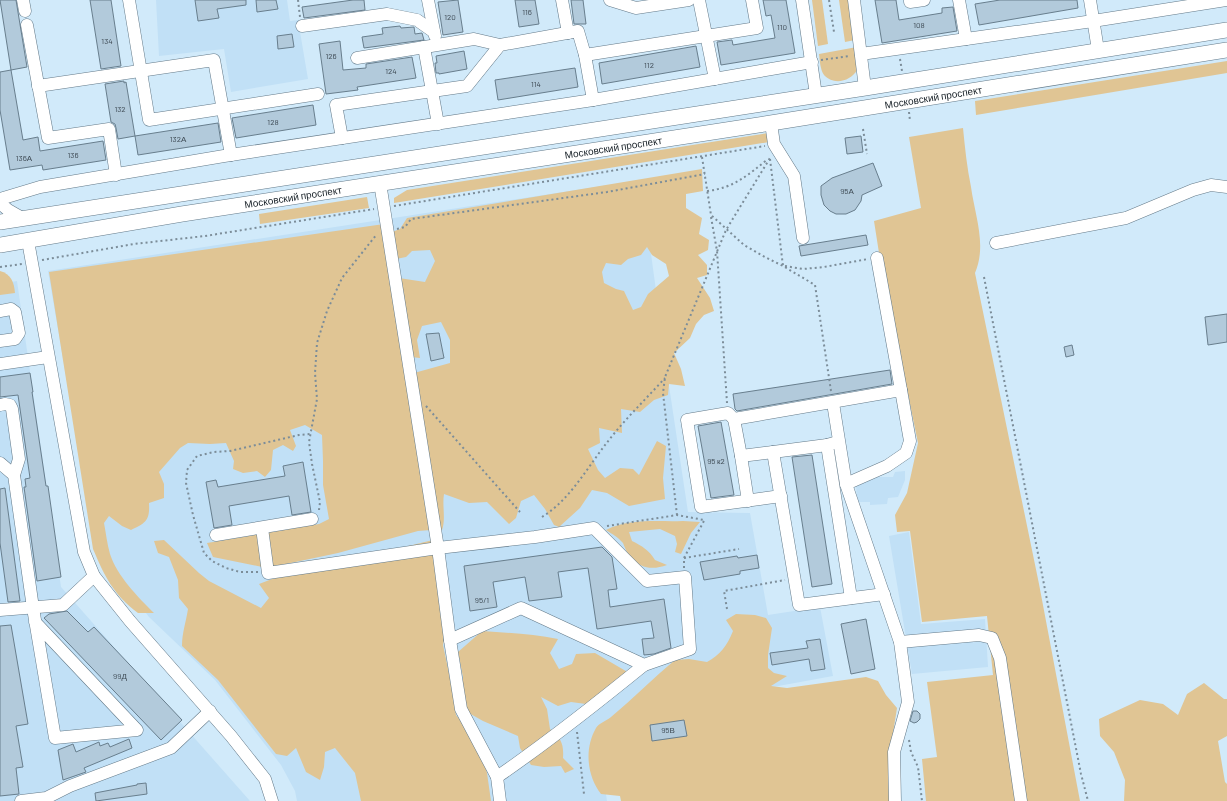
<svg xmlns="http://www.w3.org/2000/svg" width="1227" height="801" font-family="Barlow,sans-serif">
<rect width="100%" height="100%" fill="#d1eafa"/>
<!-- built -->
<g fill="#c1e0f6">
<path d="M156 0H287L290 21 298 20 308 79 231 92 224 49 159 56Z"/>
<path d="M641 180 668 379 688 512 750 513 768 615 820 607 833 676 735 694 597 733 607 801H297L295 791 281 765 215 680 149 617 106 561 92 527 48 271Z"/>
<path d="M17 281 61 587 250 801H0V284Z"/>
<path d="M905 471V480L898 497 888 498 887 504 870 505V502H857L856 482 868 477H893L895 472Z"/>
<path d="M909 532 921 624 985 619 988 667 912 674 889 536Z"/>
</g>
<!-- green -->
<g fill="#e0c594" fill-rule="evenodd">
<path d="M812 0H822L828 44 818 46Z"/>
<path d="M839 0H850L855 40 845 42Z"/>
<path d="M857 47V70C851 81 834 86 824 75 820 69 820 61 819 54Z"/>
<path d="M1227 61V73L976 115 975 101Z"/>
<path d="M963 128C965 148 967 168 971 187 975 216 987 245 975 273L1039 584 1080 801H926L922 759 937 757 927 682 993 675 987 616 922 622 910 531 897 532 895 515 907 493 918 443 879 253 874 221 921 208 909 137Z"/>
<path d="M768 133 769 142 394 203V198L407 190Z"/>
<path d="M702 169 703 191 686 194V208L702 218 699 234 709 240 708 250 698 255 707 265V275L697 278 710 298 714 311 704 315 696 324 690 338 674 353 681 369 685 386 669 384 668 395 654 400 640 412 621 409 622 433 599 428 600 443 588 449 598 470 605 478 620 468 633 469 639 475 657 441 666 446 663 478 665 499 629 506 607 493 592 490 580 508 559 527 554 525 545 509 534 495 521 501 516 518 509 524 487 502 469 503 444 494C442 506 446 519 442 530L438 531 414 373 450 363V340L441 322 422 326 417 340 420 358 411 357 399 278 425 282 435 261 430 250 412 251 406 257 396 259 392 232 400 229 407 218ZM647 247 652 255 666 264 669 276 648 294 641 307 633 310 624 291 616 289 604 283 602 272 606 263 621 265 628 259 641 255Z"/>
<path d="M367 197 369 208 260 224 259 214Z"/>
<path d="M384 224 431 530 418 531 338 553 267 568 213 557 207 543 319 524 329 519 323 485V461L322 435 305 425 290 430 296 446 293 451 283 445 273 450 271 470 265 477 257 471 243 473 233 469 234 461 226 443 210 444 188 443 180 448 159 472 164 484V498L149 503C150 520 146 523 131 530L122 526 109 516 104 523C106 533 107 544 110 554 117 576 138 597 154 613H138C113 594 105 577 93 549L49 272Z"/>
<path d="M0 271C11 274 14 282 15 293L0 295Z"/>
<path d="M683 521 700 522 691 533 681 554 675 552 677 544 675 536 660 529 629 532 632 541C642 546 649 550 655 560L667 565C653 570 641 569 630 557 627 553 625 548 623 543 618 537 612 534 606 530 629 518 658 522 683 521Z"/>
<path d="M164 540 199 573 209 581 261 608 269 598 259 584 272 579 433 540 447 627 443 645 453 692 456 715 469 731 481 752 487 773 491 801H361L355 773 335 748 325 752 324 767 320 780 306 772 296 748 287 756 276 754 218 680 182 646C182 633 186 622 188 609L179 598 178 580 169 557 158 553 154 541Z"/>
<path d="M736 614 755 615 766 618 772 628 768 655V668L774 673 787 676 771 686 787 688 866 677 878 681 886 695 897 708 889 759 890 801H621L620 796 601 794C587 776 584 749 596 728 599 723 606 721 611 717 633 699 653 678 675 660L689 659 707 662C720 655 727 646 733 631L726 620Z"/>
<path d="M482 631C508 633 533 634 558 639L550 653 559 669 572 664 576 654 595 653 636 677 586 704 571 702 558 706 541 697 547 709 550 729C561 738 564 744 563 758L574 769 565 773 561 766 544 767 531 765 520 748 518 736 483 721 467 712 463 700V677L458 652Z"/>
<path d="M1204 683 1224 699H1227V736L1218 741 1225 782 1227 784V801H1124L1125 780 1114 752 1100 736 1099 719 1140 700 1163 704 1178 715 1187 694Z"/>
</g>
<!-- building -->
<g fill="#b2cadb" stroke="#687e8d">
<path d="M0 0H16L27 67 11 70Z"/>
<path d="M90 0H111L121 66 101 69Z"/>
<path d="M195 0H246V5L217 9 219 18 198 21Z"/>
<path d="M256 0H276L278 9 257 12Z"/>
<path d="M353 0H364L365 10 304 18 302 7Z"/>
<path d="M458 0 463 32 443 35 438 2Z"/>
<path d="M515 0H535L539 24 519 27Z"/>
<path d="M571 0H583L586 24H574Z"/>
<path d="M763 0H786L795 53 721 65 717 42 732 40 733 45 775 38 771 15 766 16Z"/>
<path d="M875 0H896L899 20 942 13V8L953 7 957 31 882 43Z"/>
<path d="M1000 0H1077L1078 8 979 25 975 4Z"/>
<path d="M400 26 401 28 414 27 415 34 422 33 424 40 364 48 362 37 383 34 382 28Z"/>
<path d="M292 34 294 47 278 49 277 36Z"/>
<path d="M340 41 343 70 366 68V64L412 57 416 78 357 87 358 90 326 94 319 44Z"/>
<path d="M696 46 700 67 602 84 599 63Z"/>
<path d="M464 51 467 69 439 74V73H436L435 63H437L436 56Z"/>
<path d="M575 68 578 87 498 100 495 80Z"/>
<path d="M11 70 23 140 38 137 40 151 103 141 106 160 43 170 42 165 10 170 0 110V72Z"/>
<path d="M124 81V83L126 82 135 136 118 139 116 128 115 124 111 122 105 84Z"/>
<path d="M313 105 316 125 236 138 232 118Z"/>
<path d="M218 123 221 142 138 155 135 136Z"/>
<path d="M861 136 863 152 847 154 845 138Z"/>
<path d="M873 163 882 186 862 195 861 201 855 210 846 214H836L830 211 824 205 821 195V186L832 178Z"/>
<path d="M866 235 868 245 801 256 799 246Z"/>
<path d="M1227 314V342L1208 345 1205 317Z"/>
<path d="M439 333 444 358 431 361 426 334Z"/>
<path d="M1072 345 1074 355 1066 357 1064 347Z"/>
<path d="M890 370 892 384 737 411 735 409 733 394Z"/>
<path d="M30 373 33 392H32L46 486H48L61 577 37 581 24 487H26L25 479 30 478 18 395 0 397V377Z"/>
<path d="M721 422 734 495 711 498 698 426Z"/>
<path d="M812 455 832 584 812 587 792 457Z"/>
<path d="M303 462 311 512 292 515 289 496 229 506 232 525 214 528 206 482 216 480 218 487 285 476 283 466Z"/>
<path d="M5 488 20 601 8 602 0 543V489Z"/>
<path d="M602 547 612 557 617 589 608 590 610 607 664 599 671 648 654 654 644 655 642 639 654 638 651 621 597 629 588 568 558 572 562 597 529 601 525 577 493 582 497 607 470 611 464 566Z"/>
<path d="M757 555 759 568 740 571V574L704 580 700 562 737 556 738 558Z"/>
<path d="M67 611 88 632 94 627 182 720 161 740 44 618 49 614Z"/>
<path d="M866 619 875 669 851 674 841 624Z"/>
<path d="M11 625 28 724 16 726 23 767 16 768 19 794 0 796V626Z"/>
<path d="M820 639 825 669 811 671 809 659 772 665 770 653 808 648 806 641Z"/>
<path d="M913 711H917L920 714V719L917 722 914 723 910 721Z"/>
<path d="M684 720 687 736 652 741 650 725Z"/>
<path d="M129 739 132 748 84 768 86 772 63 780 58 750 73 744 76 752 99 742 100 746 108 743 110 747Z"/>
<path d="M146 783 147 794 96 801 95 793 137 785V784Z"/>
</g>
<g fill="none" stroke-linecap="round" stroke-linejoin="round">
<!-- minor casing -->
<g stroke="#647a89" stroke-width="13">
<g id="minor">
<path d="M23 0 25 11"/>
<path d="M129 0 149 120 318 94"/>
<path d="M428 0 435 36"/>
<path d="M562 0 568 33"/>
<path d="M610 0 636 8 689 0"/>
<path d="M699 0 715 79"/>
<path d="M802 0 816 95"/>
<path d="M854 0 865 88"/>
<path d="M910 0V2L924 0"/>
<path d="M959 0 966 39"/>
<path d="M1090 0 1098 50"/>
<path d="M27 25 48 138 109 129 116 175"/>
<path d="M302 26 387 14 417 20 434 32"/>
<path d="M424 47 438 124"/>
<path d="M861 54 1093 21 1226 0"/>
<path d="M585 55 757 28 752 0"/>
<path d="M357 58 474 39 500 45"/>
<path d="M38 86 214 60 231 155"/>
<path d="M771 123 774 144 794 176 803 238"/>
<path d="M342 138 336 105 467 86 500 45 578 31 585 55 593 100"/>
<path d="M380 183 438 548 450 640 461 709 497 777 500 801"/>
<path d="M0 199 40 187 224 156 593 100 812 62"/>
<path d="M0 203 8 210 22 218"/>
<path d="M28 241 84 552 94 576 130 621 231 736 265 779 272 801"/>
<path d="M996 243 1126 218 1193 190 1211 185 1227 187"/>
<path d="M877 258 901 390"/>
<path d="M0 311 11 309 15 312 19 333 15 339 0 341"/>
<path d="M0 364 48 357"/>
<path d="M833 403 846 484 900 642 908 702 894 752 895 801"/>
<path d="M0 405 5 404 10 405 12 409 19 459 14 475"/>
<path d="M734 419 741 456"/>
<path d="M834 443 827 445 851 598"/>
<path d="M827 445 773 452 799 605 884 594"/>
<path d="M0 463 14 475 33 608 55 738 137 730 35 622"/>
<path d="M781 496 701 507 687 420 728 413 734 419 901 390 910 441 906 453 887 466 846 484"/>
<path d="M748 501 741 456 773 452"/>
<path d="M262 528 268 573 438 548 535 537 594 528 647 581 685 577 690 649 644 665 521 608 450 640"/>
<path d="M216 535 312 519"/>
<path d="M0 610 63 605 94 576"/>
<path d="M900 642 979 635 992 638 1000 658 1021 801"/>
<path d="M497 777C548 742 596 704 644 665"/>
<path d="M21 801 46 798 70 786 171 748 210 711"/>
</g>
</g>
<!-- major casing -->
<g stroke="#647a89" stroke-width="16">
<g id="major">
<path d="M0 222 865 88 1227 30"/>
<path id="s1" d="M0 245 182 214 771 123 1227 50"/>
</g>
</g>
<!-- path -->
<g stroke="#7c8d99" stroke-width="2" stroke-dasharray="2 3" stroke-linecap="butt">
<path d="M298 0 300 17"/>
<path d="M829 0 834 32"/>
<path d="M900 59 902 71"/>
<path d="M821 60 850 56"/>
<path d="M909 112 910 121"/>
<path d="M863 129 867 154"/>
<path d="M702 157 711 215 744 245 765 257 783 266 815 285 831 391"/>
<path d="M770 159 783 266"/>
<path d="M707 191C734 188 748 175 768 159"/>
<path d="M394 206 765 146"/>
<path d="M711 217 717 251 727 403"/>
<path d="M397 229 405 227 411 219 607 192 705 174"/>
<path d="M42 260 134 244 205 236 374 209"/>
<path d="M785 266 803 269 824 267 868 259"/>
<path d="M0 267 22 264"/>
<path d="M984 277 1081 774 1088 801"/>
<path d="M426 406 520 512"/>
<path d="M319 510 320 502 312 464 309 442 317 399 315 373 317 343 327 311 342 278 377 234"/>
<path d="M677 515 663 393 665 377 726 230 770 158"/>
<path d="M542 517C571 499 588 466 609 440 626 418 646 399 665 378"/>
<path d="M607 526 677 515 704 520"/>
<path d="M684 558 739 549"/>
<path d="M684 568V558L705 519"/>
<path d="M258 572H240L226 568 212 561 204 553 193 515 186 483 187 470 197 456 214 452 230 451 299 435 310 434"/>
<path d="M727 609 724 591 785 580"/>
<path d="M577 732 584 794"/>
<path d="M909 740 911 752 918 767 922 801"/>
</g>
<!-- minor -->
<use href="#minor" stroke="#fff" stroke-width="12"/>
<!-- major -->
<use href="#major" stroke="#fff" stroke-width="15"/>
</g>
<g text-anchor="middle" dominant-baseline="central" stroke-width="3" stroke-linejoin="round" paint-order="stroke">
<!-- number labels -->
<g font-size="8" fill="#3e4a54">
<text x="527" y="12">116</text>
<text x="450" y="17">120</text>
<text x="919" y="25">108</text>
<text x="782" y="27">110</text>
<text x="107" y="41">134</text>
<text x="331" y="56">126</text>
<text x="649" y="65">112</text>
<text x="391" y="71">124</text>
<text x="536" y="84">114</text>
<text x="120" y="109">132</text>
<text x="273" y="122">128</text>
<text x="178" y="139">132А</text>
<text x="73" y="155">136</text>
<text x="24" y="158">136А</text>
<text x="847" y="191">95А</text>
<text x="716" y="461">95 к2</text>
<text x="482" y="600">95/1</text>
<text x="120" y="676">99Д</text>
<text x="668" y="730">95В</text>
</g>
<!-- street labels -->
<g font-size="10" fill="#172027" stroke="#ebf4fb">
<text stroke="none"><textPath href="#s1" startOffset="945">Московский проспект</textPath></text>
<text stroke="none"><textPath href="#s1" startOffset="621">Московский проспект</textPath></text>
<text stroke="none"><textPath href="#s1" startOffset="297">Московский проспект</textPath></text>
</g>
</g>
</svg>
